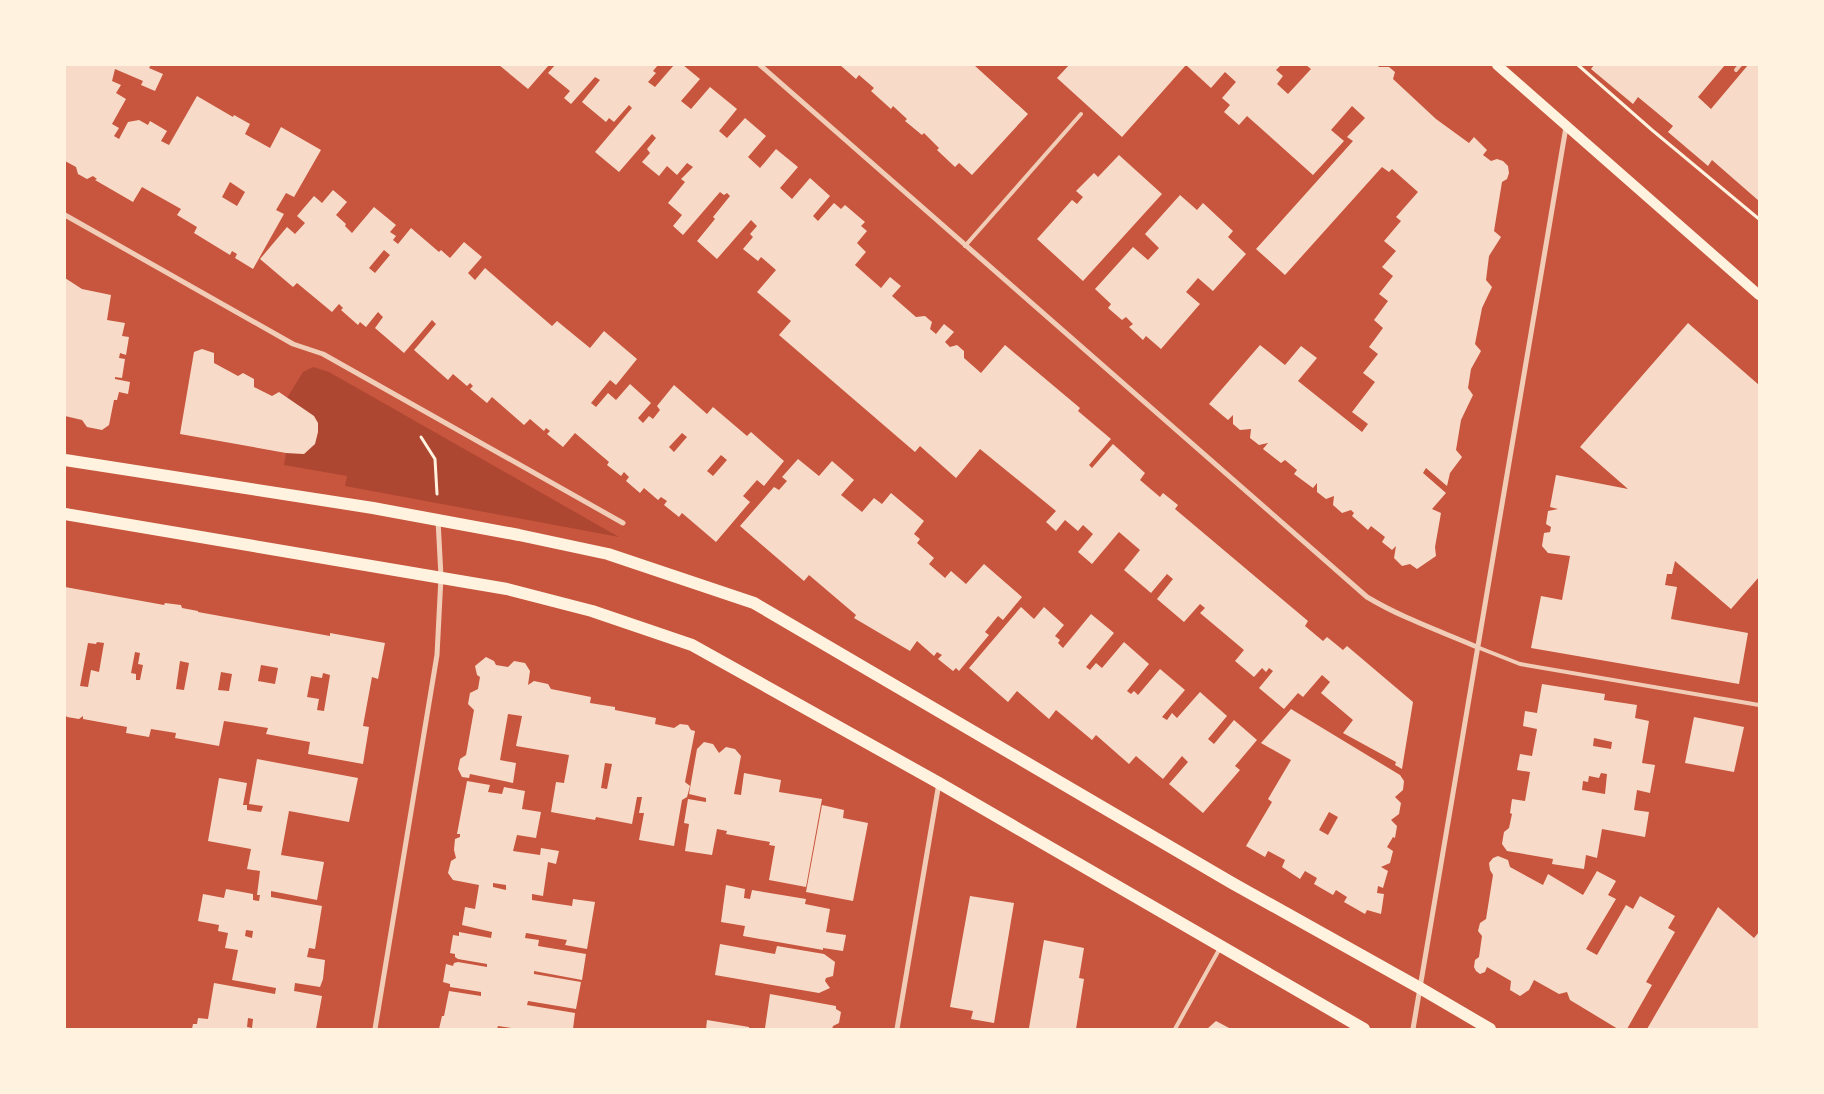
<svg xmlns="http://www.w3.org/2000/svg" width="1824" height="1094" font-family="Raleway,sans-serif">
<rect width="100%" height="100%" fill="#c8553d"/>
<!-- green -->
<path fill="#ae4732" d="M313 367 329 372 619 537 345 486 347 476 284 465 286 453 304 454C314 444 318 438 318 423L287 398 303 372Z"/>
<!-- building -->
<g fill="#f7dbc8" fill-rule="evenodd">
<path d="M65 65H151L149 68 163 74 155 91 141 85 143 81 115 69 112 81 121 85 116 93 126 99 112 124 119 128 114 136 119 139 128 122 139 120 148 125 150 121 167 131 161 141 169 145 197 96 233 117 234 115 250 124 245 134 270 148 281 127 321 150 294 197 286 193 276 210 284 214 253 269 235 258 237 254 232 251 230 255 194 233 197 227 177 215 181 209 142 187 133 202 95 180 97 179 93 176 87 179 78 174 76 167 65 161ZM230 182 245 192 237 206 222 197Z"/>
<path d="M499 65H549L528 89Z"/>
<path d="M555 65H658L653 71 656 73 648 82 655 87 674 65H683L700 79 681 101 691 109 710 87 737 109 719 131 727 138 745 118 766 136 748 157 760 168 776 149 798 167 780 188 792 199 810 178 830 196 813 216 818 221 834 203 841 209 845 205 865 222 861 226 867 231 857 243 866 252 855 265 881 288 890 277 901 286 892 296 916 317 925 316 932 322 930 329 936 334 944 324 954 332 945 342 950 347 957 345 964 351V358L981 373 1005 345 1080 408 1078 411 1111 439 1089 465 1092 468 1113 444 1145 473 1140 480 1160 497 1163 493 1178 505 1175 509 1308 621 1305 626 1323 641 1327 637 1343 650 1347 646 1413 702 1402 769 1395 765 1396 762 1343 733 1353 720 1321 693 1330 682 1322 675 1303 697 1298 693 1284 709 1259 688 1273 671 1269 668 1266 672 1262 668 1254 677 1235 661 1244 650 1200 613 1205 608 1200 604 1184 622 1157 599 1173 579 1167 574 1151 593 1124 570 1140 550 1119 532 1092 564 1078 552 1093 534 1083 525 1078 531 1065 520 1056 531 1046 522 1056 511 980 449 956 478 920 446 915 452 779 335 791 321 757 292 776 270 761 257 758 261 743 249 753 237 750 234 757 226 751 220 717 259 697 241 715 219 713 217 730 196 727 193 724 195 720 192 683 235 673 226 682 215 668 203 685 182 681 179 693 167 687 163 677 175 667 166 659 176 642 162 650 153 647 149 656 138 652 134 619 172 595 152 632 108 629 105 614 122 609 118 606 122 582 102 600 80 595 77 571 104 564 98 570 91 548 73Z"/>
<path d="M840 65H974L1028 114 972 175 959 163 955 167 937 150 939 148 924 133 922 135 905 121 907 119 893 106 891 109 871 91 874 88 859 75 856 79Z"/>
<path d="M1069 65H1281L1276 70 1283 76 1277 84 1288 94 1311 69 1306 65H1377L1379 67H1389L1395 72 1393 79 1436 119 1469 143 1474 137 1487 150 1483 155 1491 161 1497 159 1503 161 1508 166 1509 173 1507 179 1502 182 1494 231 1501 237 1489 256 1486 280 1492 287 1482 308 1475 344 1481 351 1471 369 1468 388 1473 395 1461 420 1456 450 1462 457 1450 473 1447 486 1426 468 1423 473 1446 493 1432 509 1441 513 1435 547 1436 556 1417 569 1410 564 1402 566 1394 558 1396 546 1392 550 1382 542 1385 537 1371 526 1368 530 1352 516 1354 513 1351 510 1342 513 1333 505 1334 496 1326 499 1317 492V483L1313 488 1294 474 1297 470 1285 460 1281 463 1263 449 1268 443 1259 445 1250 438 1251 429 1240 430 1233 424V415L1228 420 1209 404 1260 345 1285 365 1301 346 1317 358 1298 381 1362 432 1368 424 1352 412 1375 382 1363 373 1378 354 1369 347 1383 328 1374 320 1388 301 1379 294 1393 276 1382 267 1396 251 1384 241 1401 221 1396 217 1418 192 1392 169 1389 172 1382 167 1285 275 1256 249 1353 141 1347 137 1365 118 1352 106 1331 130 1344 141 1313 175 1247 116 1239 125 1224 112 1230 105 1222 98 1236 82 1225 72 1211 88 1186 65 1122 137 1057 78Z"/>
<path d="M1594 65H1725L1698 97 1711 109 1748 65H1759V201L1712 160 1708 166 1668 132 1673 126 1638 97 1633 104 1591 69Z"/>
<path d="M1119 155 1162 194 1083 281 1037 239 1072 200 1077 204 1083 197 1076 191 1094 173 1098 177Z"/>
<path d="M333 190 347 202 336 215 346 224 345 226 352 233 374 207 396 225 390 232 396 236 393 240 398 244 411 228 439 252 441 250 450 258 464 242 482 257 468 273 475 280 485 268 552 326 557 321 590 348 604 331 637 359 616 385 610 380 591 403 596 407 608 393 616 400 630 384 651 403 638 418 643 423 649 416 653 419 660 410 657 406 674 385 707 414 713 407 747 436 751 432 784 461 764 486 757 480 743 496 750 502 716 542 682 513 679 517 664 505 667 501 661 497 658 500 644 488 640 493 626 481 629 477 624 472 621 476 607 465 609 462 575 433 563 447 547 434 550 431 546 428 544 431 530 419 524 425 492 397 487 403 470 389 473 386 470 383 467 386 453 374 448 380 414 350 436 324 432 320 404 353 375 328 383 317 378 312 366 327 360 322 358 325 341 310 343 308 339 304 332 312 297 283 293 287 260 259 287 227 295 234 305 223 297 216 314 196 322 203ZM384 250 390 255 375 273 369 268ZM682 433 687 437 674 452 669 447ZM721 455 727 460 713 476 707 471Z"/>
<path d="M1180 195 1197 210 1203 203 1233 231 1228 237 1246 254 1213 291 1198 278 1186 292 1200 304 1161 349 1146 336 1143 340 1129 327 1133 324 1126 317 1122 320 1108 308 1111 304 1095 289 1133 247 1148 260 1159 248 1145 234Z"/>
<path d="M65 278 82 289 111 295 107 320 125 323 122 336 129 337 126 355 120 353 119 358 125 359 122 378 115 377V379L130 382 128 394 119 392 117 400H114L109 425 102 430 87 427 82 420 65 416Z"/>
<path d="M1688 323 1759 385V577L1731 609 1675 561 1672 574H1667L1665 585 1677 587 1671 619 1748 633 1739 684 1531 648 1541 596 1562 600 1570 556 1548 553 1542 546 1544 533 1550 532 1551 527 1546 524 1548 511 1558 509 1550 507 1556 475 1628 489 1580 447Z"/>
<path d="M202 349 214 353V363L238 376 243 373 254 379V387L272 396 279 392 314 416 318 423V432L315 444 304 454 286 453 180 434 194 352Z"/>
<path d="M798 459 819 476 832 461 854 480 841 495 862 512 874 498 882 504 891 493 924 521 914 534 920 539 917 543 934 558 929 564 945 578 951 571 966 584 984 564 1022 597 1003 620 998 616 985 632 989 635 959 671 956 668 953 671 938 659 942 655 937 652 934 656 917 641 910 651 854 618 856 615 809 575 804 581 740 526 774 487 779 490 787 481 782 477Z"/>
<path d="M65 587 164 605 165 603 181 605 182 608 198 611V612L330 636V633L385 643 378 679 372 677 363 726 369 727 363 764 308 754 310 742 266 734 268 728 224 721 219 746 175 738 176 733 151 729 149 737 126 733 127 727 83 719V716L79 719 67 717 65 714ZM97 642 104 643 99 672 91 670 88 687 80 686 88 643 96 644ZM135 652 140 653 138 664 143 665 140 680H136V674L131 673ZM180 661 189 663 184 690 176 689ZM261 665 278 668 275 684 258 681ZM221 672 232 674 229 691 218 690ZM323 673 330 675 324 711 317 710 319 699 307 697 311 676 322 678Z"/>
<path d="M1021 607 1034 619 1044 607 1064 625 1055 636 1060 640 1058 643 1063 648 1091 614 1114 633 1086 667 1090 670 1096 663 1102 668 1124 642 1149 664 1127 691 1131 694 1134 691 1138 695 1160 669 1185 690 1162 717 1167 720 1172 713 1177 718 1200 692 1227 716 1208 739 1214 744 1234 720 1257 740 1235 766 1240 770 1203 813 1169 784 1188 762 1182 756 1163 779 1136 756 1129 764 1096 735 1092 740 1056 710 1049 719 1017 691 1008 702 969 668Z"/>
<path d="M486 657 494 661 496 665 508 667 514 661 525 663 530 671 528 685 534 681 548 684 551 689 591 697 590 703 615 707V710L656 718 655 724 674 728 680 724 688 725 691 730 695 731 685 782 690 786 687 797 682 800 674 846 639 840 644 813H639L642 797H637L632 824 596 817 595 820 551 812 556 782 564 783 569 755 516 746 522 716 508 714 500 760 516 763 513 783 470 774 469 778 462 777 458 769 460 759 466 755 474 710 468 704 470 693 478 689 480 677 477 675 475 666ZM605 763 612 764 607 789 601 788Z"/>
<path d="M1542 684 1605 694 1604 700 1637 705 1635 718 1649 721 1642 763 1655 765 1650 793 1637 790 1634 810 1649 812 1645 837 1602 829 1597 858 1586 855 1584 869 1552 864 1553 859 1507 851 1502 844 1504 832 1509 828 1512 814 1510 813 1512 799 1525 801 1530 772 1517 770 1520 754 1532 756 1537 729 1523 726 1525 711 1537 713ZM1594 738 1612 742 1611 749 1593 746ZM1601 773 1607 774 1605 794 1582 790 1583 781 1588 782 1589 776 1599 778Z"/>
<path d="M1291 709 1400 775 1404 781 1403 790 1395 797 1401 803 1399 814 1391 820 1397 826 1395 838 1393 837 1387 847 1393 851 1390 863 1381 867 1388 871 1383 888 1378 886 1377 893 1384 894 1381 914 1367 910 1365 914 1344 902 1347 897 1336 890 1333 895 1314 884 1317 878 1305 871 1300 879 1282 867 1285 860 1268 851 1265 857 1246 846 1272 802 1268 799 1291 760 1261 743ZM1329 812 1338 817 1328 835 1319 830Z"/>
<path d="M1694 717 1744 727 1734 772 1685 763Z"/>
<path d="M704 742 713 744 719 753 726 747 735 749 741 756 734 794 741 795 744 773 781 780 779 792 822 799 806 887 769 880 775 846 769 845 770 842 726 834 727 831 717 829 712 855 685 851 689 824 684 823 688 799 706 802V798L689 794 697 749Z"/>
<path d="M257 759 358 778 349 822 289 811 281 855 324 862 317 900 271 891V897L322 906 315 949 309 948 307 957 325 960 323 979 320 987 295 983 294 991 322 996 316 1029H192L193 1024H197L198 1018 208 1019 214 983 275 994 276 988 232 980 238 950 225 948 228 933 218 931 219 925 198 921 203 894 224 898 226 889 253 894V900L259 901 260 895H257L260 871 247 869 251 849 208 841 219 778 247 783 243 805H247V810L261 812 263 806 249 804ZM246 930 253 931 252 938 245 936ZM248 1018 253 1019 252 1028 247 1027Z"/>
<path d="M467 781 490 785 488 792 502 794 504 787 525 791 522 809 541 812 536 838 517 835 513 851 540 855 541 848 559 851 556 864 548 862 543 896 532 894V900L572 906 573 899 595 902 587 949 565 945 567 940 526 933 525 938 539 940 538 946 586 954 582 980 534 971V974L581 982 576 1009 528 1001 527 1005 575 1013 573 1029H518L498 1026 497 1029H439L442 1016H444L449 991 481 996V992L450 987V984L443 982 446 964 453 966 454 963 458 962 487 967V964L458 959 455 957V954L450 953 453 935 459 936V932L491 938 492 932 462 925 465 907 475 909 479 885 453 880 448 873 451 861 456 858 454 850 455 839 460 837V834H457ZM493 883 506 885V890L493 887Z"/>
<path d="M822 805 844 810 843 818 868 823 853 901 806 892Z"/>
<path d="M1498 856 1508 860 1510 867 1543 885 1548 874 1583 895 1597 871 1616 881 1608 895 1616 899 1586 949 1597 955 1626 905 1633 909 1640 896 1675 916 1668 928 1675 932 1646 982 1652 985 1627 1029H1618L1570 1000 1567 992 1559 994 1534 980 1529 990 1520 996 1510 990 1511 981 1487 967 1485 972 1480 974 1476 971 1474 967 1475 960 1479 957 1482 936 1478 931 1480 923 1486 919 1493 875 1490 870 1489 863 1493 858Z"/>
<path d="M726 885 745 889 744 898 750 899 752 890 806 899 805 904 830 909 826 932 846 935 843 951 823 948V950L743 936 745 926 721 922Z"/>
<path d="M970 896 1014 903 994 1023 971 1019 973 1011 950 1007Z"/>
<path d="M1718 907 1754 938 1759 932V1029H1647Z"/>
<path d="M1044 940 1084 948 1079 978 1084 979 1076 1029 1029 1028Z"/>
<path d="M720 944 775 954 777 946 824 954 835 962 833 976 826 978 825 981 830 988 819 993 715 975Z"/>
<path d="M770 994 836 1006V1009L841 1012 839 1023 833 1026 832 1029 765 1028Z"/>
<path d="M707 1020 749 1027V1029H706Z"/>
<path d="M1216 1021 1231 1029H1207Z"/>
</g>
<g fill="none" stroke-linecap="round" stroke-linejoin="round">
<!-- path -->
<g stroke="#fff3e0" stroke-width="3">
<path d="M1578 65 1652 130 1759 219"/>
<path d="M421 437 435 459 437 494"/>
</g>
<!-- service -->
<g stroke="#f1ccb7" stroke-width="4">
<path d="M1736 70 1740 65"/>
<path d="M965 246 1081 114"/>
<path d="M1477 647 1520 664 1759 705"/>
<path d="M1175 1029 1220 948"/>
</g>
<!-- minor -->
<g stroke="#f1ccb7" stroke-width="5">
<path d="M760 65 1367 597C1402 618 1440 631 1477 647"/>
<path d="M65 215 293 344 323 354 623 523"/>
<path d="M375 1029 437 655 441 577 438 520"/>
<path d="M897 1029 939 783"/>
<path d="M1413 1029 1566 127"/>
</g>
<!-- secondary -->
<path stroke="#fff3e0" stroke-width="10" d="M1497 65 1759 295"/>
<!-- primary -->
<g stroke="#fff3e0" stroke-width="12">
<path d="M65 460 373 508 519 535 608 554 754 603 1232 883 1420 988 1490 1029"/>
<path d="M65 514 507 589 592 611 692 645 939 783 1364 1029"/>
</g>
</g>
<!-- border -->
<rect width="1824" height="1094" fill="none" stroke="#fff3e0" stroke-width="132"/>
</svg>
